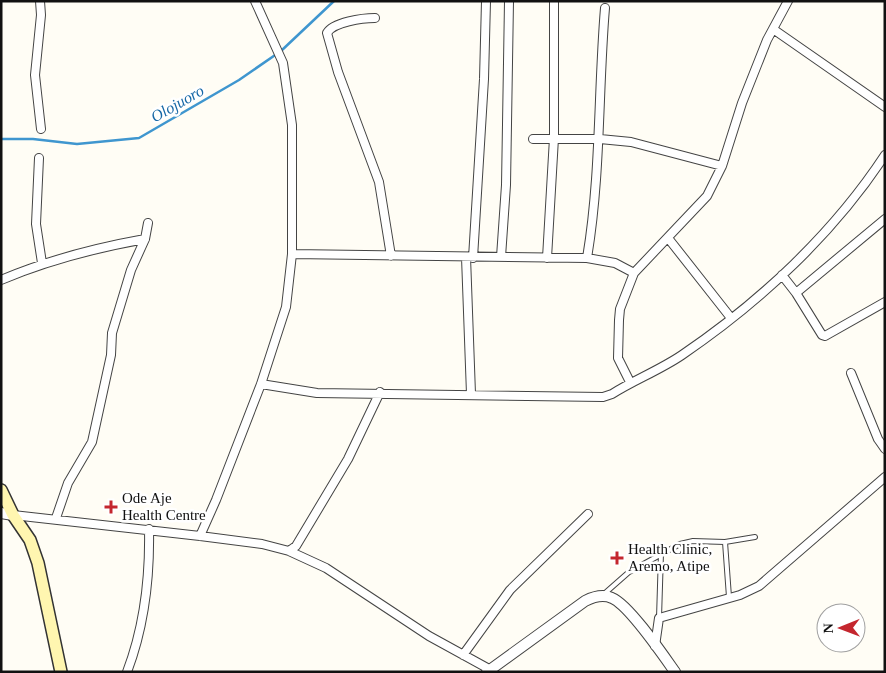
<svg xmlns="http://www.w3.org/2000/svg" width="886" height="673" viewBox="0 0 886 673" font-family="Georgia,serif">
  <rect width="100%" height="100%" fill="#fffdf5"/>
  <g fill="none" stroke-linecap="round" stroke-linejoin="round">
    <path stroke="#3f96cf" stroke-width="2.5" d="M 1,139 L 33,139 L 77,144 L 139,138 L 239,80 L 281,51 L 334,1"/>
    <defs>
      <path id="service" d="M 725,542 L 729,597
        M 604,594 L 629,572 L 680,544 L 693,541 L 725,542 L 755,537
        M 659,618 L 661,553"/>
      <path id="minor" d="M 40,1 L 41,15 L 35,75 L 41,129
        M 375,18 C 363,18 333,22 327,33 L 338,72 L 379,182 L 391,256
        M 773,29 L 885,107
        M 533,139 L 600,139 L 631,142 L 722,166
        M 39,158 L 36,224 L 42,263
        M 668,238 L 731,318
        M 292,254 L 587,258 L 615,263 L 634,273
        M 466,257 L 471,394
        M 501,257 L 506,185 L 509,1
        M 473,258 L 484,79 L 486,1
        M 547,258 L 554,138 L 554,1
        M 587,258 C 601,175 598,91 605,8
        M 782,275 L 796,293 L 885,219
        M 1,280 C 48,260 95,248 145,239
        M 796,293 L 822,335 L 825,336 L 885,302
        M 851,373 L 878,439 L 885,449
        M 630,382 L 618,358 L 619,320 L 620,309 L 634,273 L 707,196 L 722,166 L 742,103 L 767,40 L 788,1
        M 261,384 L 317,393 L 603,397 L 612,394 C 634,380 660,370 682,355 C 760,302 833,234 885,155
        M 13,515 L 200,536 L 262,544 L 289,551 L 326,568 L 429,636 L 489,669
        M 56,518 L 68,483 L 92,442 L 111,355 L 112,333 L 131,270 L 145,239 L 148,223
        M 200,536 L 216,500 L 261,384 L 286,307 L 292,254 L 292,125 L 283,63 L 255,1
        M 289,551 L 296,546 L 348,459 L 380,392
        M 655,646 L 659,618 L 740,595 L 759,586 L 885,477
        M 463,655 L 510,590 L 588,514
        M 127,672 C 145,625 150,578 149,529"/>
      <path id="tertiary" d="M 1,513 L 13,515
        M 487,672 L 585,601 C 593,597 603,594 612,598 C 629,605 663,655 675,672"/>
      <path id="secondary" d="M 1,490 L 13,515 L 30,540 L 38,563 L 61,672"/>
    </defs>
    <use href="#service" stroke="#444" stroke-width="6"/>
    <use href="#minor" stroke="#444" stroke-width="10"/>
    <use href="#tertiary" stroke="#444" stroke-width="12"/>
    <use href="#secondary" stroke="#333" stroke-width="14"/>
    <use href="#service" stroke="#fff" stroke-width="4"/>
    <use href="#minor" stroke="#fff" stroke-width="8"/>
    <use href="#tertiary" stroke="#fff" stroke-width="10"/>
    <use href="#secondary" stroke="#fff6b0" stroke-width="11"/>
  </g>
  <g fill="#c4262e" stroke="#fff" stroke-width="2">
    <path d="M108.5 499.5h5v5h5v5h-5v5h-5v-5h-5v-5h5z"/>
    <path d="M614.5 550.5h5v5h5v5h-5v5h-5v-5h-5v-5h5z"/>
  </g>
  <g text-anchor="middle" stroke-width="5" stroke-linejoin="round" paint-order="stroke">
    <g font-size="15" fill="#111" stroke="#fff" text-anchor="start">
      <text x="122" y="503">Ode Aje<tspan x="122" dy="17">Health Centre</tspan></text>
      <text x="628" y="554">Health Clinic,<tspan x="628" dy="17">Aremo, Atipe</tspan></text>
    </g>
    <g font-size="16" font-style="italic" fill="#1768a6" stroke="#fff">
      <text transform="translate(177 103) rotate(-30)" y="6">Olojuoro</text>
    </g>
  </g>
  <rect width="886" height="673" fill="none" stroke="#111111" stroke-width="5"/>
  <g transform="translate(841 628) rotate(269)"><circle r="24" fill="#ffffff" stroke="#a0a0a0"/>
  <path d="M0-4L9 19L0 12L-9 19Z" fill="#c4262e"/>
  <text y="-8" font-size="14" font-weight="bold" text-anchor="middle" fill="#111111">N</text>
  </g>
</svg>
